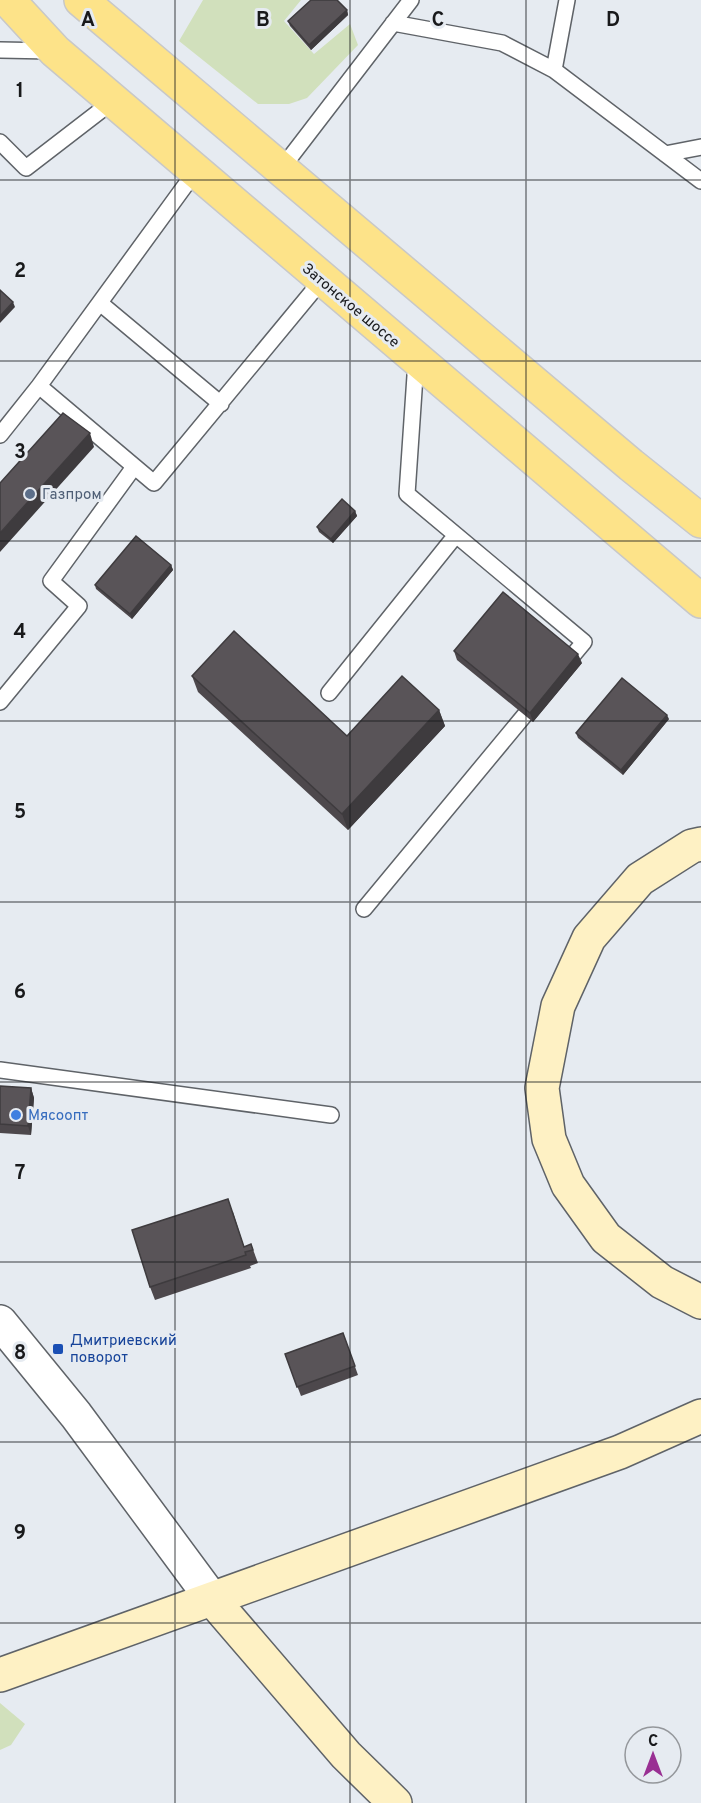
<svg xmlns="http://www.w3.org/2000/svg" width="701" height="1803" viewBox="0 0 701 1803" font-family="Overpass,sans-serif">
  <rect width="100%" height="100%" fill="#e6ebf1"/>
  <path fill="#d1e0bc" d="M 203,0 L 301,0 L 284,21 L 314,54 L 350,24 L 358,45 L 307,98 L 289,104 L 258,104 L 179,41 Z
    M 0,1703 L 25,1724 L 11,1745 L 0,1750 Z"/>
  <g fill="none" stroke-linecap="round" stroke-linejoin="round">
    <defs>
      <path id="service" d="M 393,23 L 502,43 L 554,70 L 701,181
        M 0,50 L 51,51
        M 554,70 L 567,0
        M 0,142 L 26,168 L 113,101
        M 665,154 L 701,147
        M 282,168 L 411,0
        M 100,303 L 221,404
        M 416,361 L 407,494 L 584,642 L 564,666
        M 39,386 L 154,483 L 322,280
        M 0,435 L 39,386 L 195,172
        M 329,693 L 456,535
        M 0,702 L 79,606 L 51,581 L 134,467
        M 364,909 L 538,699
        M 0,1070 L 331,1115"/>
      <path id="tertiary" d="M 0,1322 L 76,1415 L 212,1599"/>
      <path id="secondary" d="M 701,844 L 692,846 L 640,879 L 589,938 L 558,1006 L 542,1088 L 549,1139 L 568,1185 L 606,1238 L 662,1282 L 701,1302
        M 212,1599 L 346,1755 L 395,1803
        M 0,1675 L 620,1452 L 701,1416"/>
      <path id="primary" d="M 8,0 L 55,51 L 701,601
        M 81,0 L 631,465 L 701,521"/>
    </defs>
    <use href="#service" stroke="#5f6368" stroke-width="18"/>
    <use href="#tertiary" stroke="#5f6368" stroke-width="36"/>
    <use href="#secondary" stroke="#5f6368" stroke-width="36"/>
    <use href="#primary" stroke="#c8c8c8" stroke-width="36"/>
    <use href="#service" stroke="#fff" stroke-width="15"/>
    <use href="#tertiary" stroke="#fff" stroke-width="33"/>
    <use href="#secondary" stroke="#fef1c4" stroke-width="33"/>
    <use href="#primary" stroke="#fde389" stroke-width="33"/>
  </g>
  <path fill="#4d484c" d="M 347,10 L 348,15 L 311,50 L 290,26 L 288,21 Z
    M 355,511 L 357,516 L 333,543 L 319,532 L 317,527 Z
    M 171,565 L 173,570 L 132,619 L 96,589 L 95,585 Z
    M 454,651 L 582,663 L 533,722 L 457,660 Z
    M 192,676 L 347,736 L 439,710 L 445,726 L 348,830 L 198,692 Z
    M 669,719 L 623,775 L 578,738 L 576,733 Z
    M 0,1086 L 31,1088 L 34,1098 L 31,1135 L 0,1133 Z
    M 233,1212 L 244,1247 L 251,1244 L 258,1263 L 250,1266 L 251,1268 L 155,1300 L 150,1287 Z
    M 343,1333 L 358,1375 L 301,1396 L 285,1354 Z"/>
  <path fill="#3e3b3e" d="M 347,10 L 348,15 L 311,50 L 309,45 Z
    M 13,302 L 15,307 L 0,323 L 0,316 Z
    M 90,433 L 94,447 L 0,552 L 0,533 Z
    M 355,511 L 357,516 L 333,543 L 331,539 Z
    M 171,565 L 173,570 L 132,619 L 130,614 Z
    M 578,654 L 582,663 L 533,722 L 530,713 Z
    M 439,710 L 445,726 L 348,830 L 342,814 Z
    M 667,715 L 669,719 L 623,775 L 621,770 Z
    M 31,1088 L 34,1098 L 31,1135 L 28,1126 Z"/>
  <path fill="#595458" stroke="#3e3b3e" stroke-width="1.5" d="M 311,0 L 337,0 L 347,10 L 309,45 L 288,21 Z
    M 0,290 L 13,302 L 0,316 Z
    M 63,413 L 90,433 L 0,533 L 0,483 Z
    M 342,499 L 355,511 L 331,539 L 317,527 Z
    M 136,536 L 171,565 L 130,614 L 95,585 Z
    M 503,592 L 578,654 L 530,713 L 454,651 Z
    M 234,631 L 347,736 L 402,676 L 439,710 L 342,814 L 192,676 Z
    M 622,678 L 667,715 L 621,770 L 576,733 Z
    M 0,1086 L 31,1088 L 28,1126 L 0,1124 Z
    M 228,1199 L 244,1247 L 251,1244 L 253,1250 L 245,1252 L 246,1255 L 150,1287 L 132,1230 Z
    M 343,1333 L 355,1366 L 297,1387 L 285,1354 Z"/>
  <path fill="none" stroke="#18191b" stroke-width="1.5" stroke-opacity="0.55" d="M 175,0 L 175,1803M 350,0 L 350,1803M 526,0 L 526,1803M 0,180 L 701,180M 0,361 L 701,361M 0,541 L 701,541M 0,721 L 701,721M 0,902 L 701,902M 0,1082 L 701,1082M 0,1262 L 701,1262M 0,1442 L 701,1442M 0,1623 L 701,1623"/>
  <circle fill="#5c6f8a" stroke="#e6ebf1" stroke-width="2" cx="30" cy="494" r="6"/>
  <circle fill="#3f7fe0" stroke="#e6ebf1" stroke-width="2" cx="16" cy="1115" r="6"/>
  <rect fill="#1a4fb4" stroke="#e6ebf1" stroke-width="2" x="52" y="1343" width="12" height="12" rx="3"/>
  <g text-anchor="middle" stroke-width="6" stroke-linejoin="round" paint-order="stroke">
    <g font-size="15" fill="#18191b" stroke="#e6ebf1">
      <text transform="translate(351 305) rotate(40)" y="5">Затонское шоссе</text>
    </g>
    <g font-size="15" fill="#4e5e75" stroke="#e6ebf1" text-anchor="start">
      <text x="42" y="499">Газпром</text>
    </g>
    <g font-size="15" fill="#366cbe" stroke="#e6ebf1" text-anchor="start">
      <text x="28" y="1120">Мясоопт</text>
    </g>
    <g font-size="15" fill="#164399" stroke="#e6ebf1" text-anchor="start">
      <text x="70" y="1345">Дмитриевский<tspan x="70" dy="17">поворот</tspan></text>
    </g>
  </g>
  <g font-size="20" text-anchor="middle" font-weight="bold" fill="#18191b" stroke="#e6ebf1" stroke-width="6" stroke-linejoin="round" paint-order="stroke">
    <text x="88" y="26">A</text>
    <text x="263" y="26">B</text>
    <text x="438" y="26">C</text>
    <text x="613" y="26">D</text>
    <text x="20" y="97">1</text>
    <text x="20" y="277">2</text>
    <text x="20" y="458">3</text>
    <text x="20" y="638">4</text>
    <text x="20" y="818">5</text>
    <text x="20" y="998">6</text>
    <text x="20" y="1179">7</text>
    <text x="20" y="1359">8</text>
    <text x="20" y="1539">9</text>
  </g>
  <g transform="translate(653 1755)"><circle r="28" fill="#e6ebf1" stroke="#94979b" stroke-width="1.5"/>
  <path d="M0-4.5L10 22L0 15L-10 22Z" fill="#993093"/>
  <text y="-9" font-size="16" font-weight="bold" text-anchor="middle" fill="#18191b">С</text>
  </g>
</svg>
